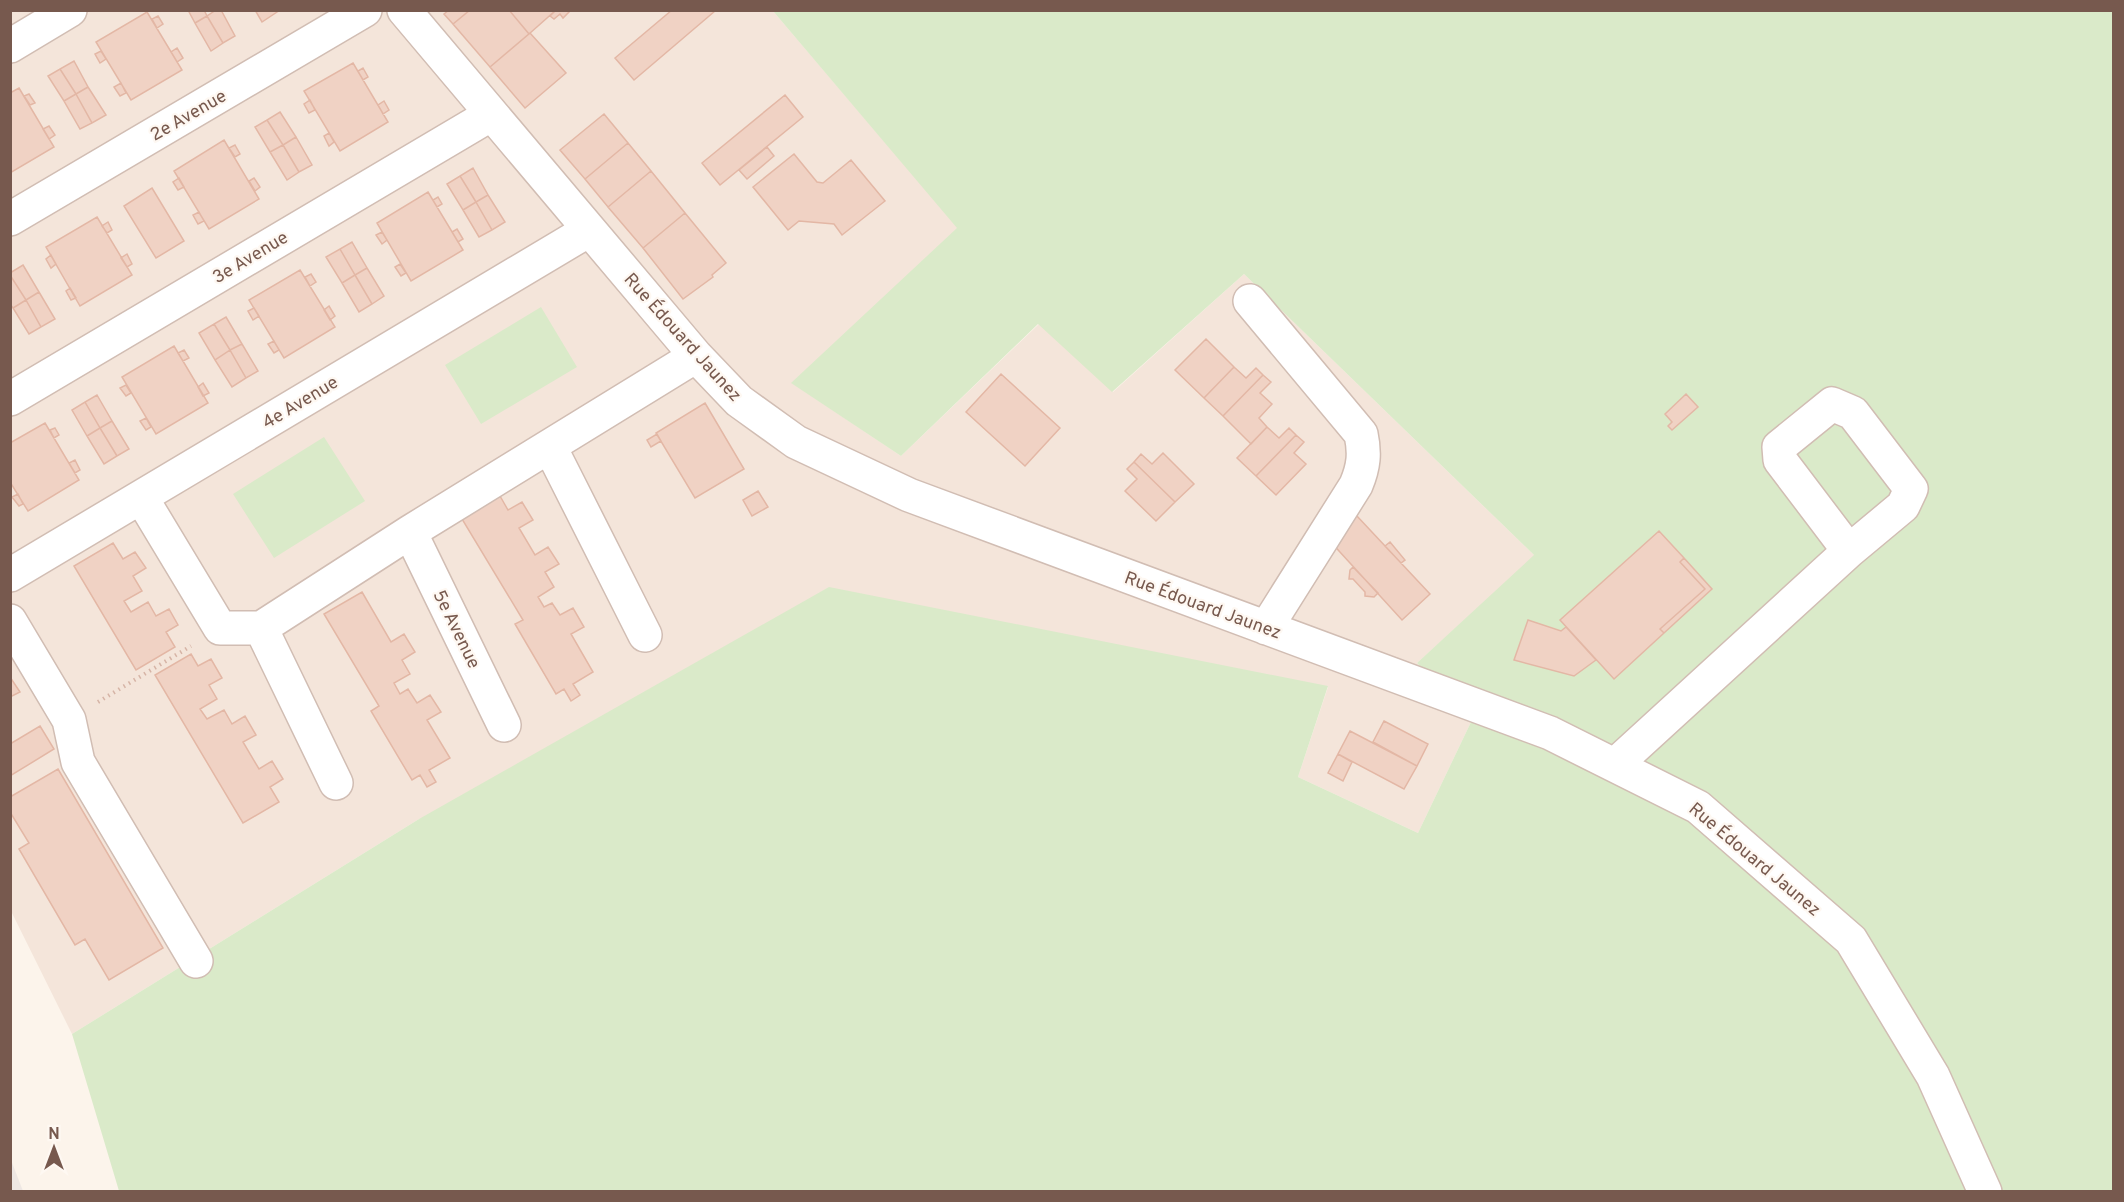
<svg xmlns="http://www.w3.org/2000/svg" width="2124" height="1202" viewBox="0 0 2124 1202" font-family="Overpass,sans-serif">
  <rect width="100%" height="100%" fill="#fcf4eb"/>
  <path fill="#f4e5da" d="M 11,11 L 773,11 L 958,228 L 792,383 L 901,456 L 1039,324 L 1113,392 L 1244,274 L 1535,556 L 1417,663 L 1471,722 L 1418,833 L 1298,777 L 1328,687 L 419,819 L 72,1034 L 11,911 Z"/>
  <path fill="#eee7e3" d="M 10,1160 L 11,1160 L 23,1191 L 11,1191 Z"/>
  <path fill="#daeac9" d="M 773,11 L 2113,11 L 2113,1191 L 119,1191 L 72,1034 L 419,819 L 829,587 L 1328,686 L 1298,777 L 1418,833 L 1471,722 L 1417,663 L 1534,555 L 1244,274 L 1112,392 L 1038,324 L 901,456 L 791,383 L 957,228 Z
    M 541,307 L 577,367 L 481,424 L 445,365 Z
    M 324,437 L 365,501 L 274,558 L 233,494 Z"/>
  <path fill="#f0d2c4" stroke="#e3b7a5" stroke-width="1.5" d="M 188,10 L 204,10 L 207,16 L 195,23 Z
    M 216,10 L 221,10 L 235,36 L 223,43 L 207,16 Z
    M 255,10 L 280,10 L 262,22 Z
    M 449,10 L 470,10 L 453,24 L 444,14 Z
    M 470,10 L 509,10 L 529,34 L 490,67 L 453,24 Z
    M 509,10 L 556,10 L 529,34 Z
    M 556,10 L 571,10 L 563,18 L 560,14 L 554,19 L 550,16 Z
    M 672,10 L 715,11 L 634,80 L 615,58 Z
    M 147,12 L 182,70 L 131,100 L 96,42 Z
    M 158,16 L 163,24 L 157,28 L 152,19 Z
    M 207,16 L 223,43 L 211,51 L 195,23 Z
    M 530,33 L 566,73 L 525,108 L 490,67 Z
    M 177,48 L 183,58 L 177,62 L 171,52 Z
    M 101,51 L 106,59 L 100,63 L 95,54 Z
    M 74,61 L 88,87 L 76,94 L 60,69 Z
    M 353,63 L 388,122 L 340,151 L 304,91 Z
    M 363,68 L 368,77 L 363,80 L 358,71 Z
    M 60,69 L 76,94 L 64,101 L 48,76 Z
    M 121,83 L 126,93 L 120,96 L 114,87 Z
    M 88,87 L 106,115 L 92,123 L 76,94 Z
    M 19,88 L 54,147 L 10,173 L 10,93 Z
    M 29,94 L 35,103 L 30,105 L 24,96 Z
    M 76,94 L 92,123 L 80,129 L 64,101 Z
    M 785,95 L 803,117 L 720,185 L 702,163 Z
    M 310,100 L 315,110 L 309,113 L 304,104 Z
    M 384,101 L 389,110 L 383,114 L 378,105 Z
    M 280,112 L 296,137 L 283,145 L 267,120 Z
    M 604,114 L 628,143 L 585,179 L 560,150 Z
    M 267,120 L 283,145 L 270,152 L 255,127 Z
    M 49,126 L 55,135 L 49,139 L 43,129 Z
    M 329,133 L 334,142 L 329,146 L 324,136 Z
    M 296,137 L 312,165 L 299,172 L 283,145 Z
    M 224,140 L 259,199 L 209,229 L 174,171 Z
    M 628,143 L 651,171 L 608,207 L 585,179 Z
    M 235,145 L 240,154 L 235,157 L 229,148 Z
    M 283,145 L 299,172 L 287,180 L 270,152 Z
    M 767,147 L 774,156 L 747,179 L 739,170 Z
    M 794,154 L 817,182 L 823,183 L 851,160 L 885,201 L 842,235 L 834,224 L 799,221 L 788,230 L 753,187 Z
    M 473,168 L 488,195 L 476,202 L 460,176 Z
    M 651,171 L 685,213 L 643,248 L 608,207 Z
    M 460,176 L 476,202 L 463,210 L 447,184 Z
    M 179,178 L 184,187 L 178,190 L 173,182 Z
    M 254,178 L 260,187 L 255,191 L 249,181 Z
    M 152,188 L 184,241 L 156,258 L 124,206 Z
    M 428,192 L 463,250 L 411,281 L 377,223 Z
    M 488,195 L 505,222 L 492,230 L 476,202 Z
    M 438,197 L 442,204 L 437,207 L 433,200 Z
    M 476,202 L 492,230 L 479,237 L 463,210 Z
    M 199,212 L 204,221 L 198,224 L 193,215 Z
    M 685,213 L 726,263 L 712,275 L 713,277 L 683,299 L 643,248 Z
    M 97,217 L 132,275 L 80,306 L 46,247 Z
    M 108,222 L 112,230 L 107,233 L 102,226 Z
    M 457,229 L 463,239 L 458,242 L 452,232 Z
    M 382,232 L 387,240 L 382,244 L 376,235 Z
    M 352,242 L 367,268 L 355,275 L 340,249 Z
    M 340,249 L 355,275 L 342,283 L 326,257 Z
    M 127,254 L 132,264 L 127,267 L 121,258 Z
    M 51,255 L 56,264 L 51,268 L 46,259 Z
    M 400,264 L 406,273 L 401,276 L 395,267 Z
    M 23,265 L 39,292 L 26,300 L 10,275 L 10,273 Z
    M 367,268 L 384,296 L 372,304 L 355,275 Z
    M 300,270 L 335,327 L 284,358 L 249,300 Z
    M 311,274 L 316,282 L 310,286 L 305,277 Z
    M 10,275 L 26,300 L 13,308 L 10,304 Z
    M 355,275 L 372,304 L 359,312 L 342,283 Z
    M 70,288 L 76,298 L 71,300 L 66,291 Z
    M 39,292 L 55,319 L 41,327 L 26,300 Z
    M 26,300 L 41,327 L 29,334 L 13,308 Z
    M 329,306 L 335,316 L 330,320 L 324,310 Z
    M 254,308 L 259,316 L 253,320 L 248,311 Z
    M 226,317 L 242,344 L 230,350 L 214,324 Z
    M 214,324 L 230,350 L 215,360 L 199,333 Z
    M 1206,339 L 1234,367 L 1204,398 L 1175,370 Z
    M 274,341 L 279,350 L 274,353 L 268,344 Z
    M 242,344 L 258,371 L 246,378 L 230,350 Z
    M 174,346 L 208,403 L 156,434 L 122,377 Z
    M 184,350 L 189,358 L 183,361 L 178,353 Z
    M 230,350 L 246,378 L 232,387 L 215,360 Z
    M 1234,367 L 1246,378 L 1256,368 L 1263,375 L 1223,416 L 1204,398 Z
    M 1001,374 L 1060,428 L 1025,466 L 966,412 Z
    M 1263,375 L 1271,382 L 1260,393 L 1272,404 L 1259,418 L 1267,427 L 1251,444 L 1223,416 Z
    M 203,383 L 209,393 L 203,396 L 198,387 Z
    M 126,385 L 131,393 L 126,396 L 120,388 Z
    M 1686,394 L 1698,407 L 1672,430 L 1668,426 L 1672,422 L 1665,414 Z
    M 97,395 L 112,421 L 100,428 L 85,402 Z
    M 85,402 L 100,428 L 87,436 L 72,410 Z
    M 705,403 L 744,469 L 695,498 L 656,433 Z
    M 146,418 L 151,427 L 146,430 L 140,421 Z
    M 112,421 L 129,449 L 117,456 L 100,428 Z
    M 45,423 L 79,480 L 28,511 L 10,482 L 10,443 Z
    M 1267,427 L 1279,438 L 1289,428 L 1296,435 L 1256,476 L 1237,458 Z
    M 55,428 L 59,435 L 54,438 L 50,430 Z
    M 100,428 L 117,456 L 104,464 L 87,436 Z
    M 657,434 L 661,441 L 651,447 L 647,440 Z
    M 1296,435 L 1304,442 L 1294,453 L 1306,464 L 1276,495 L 1256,476 Z
    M 1163,453 L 1194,484 L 1175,502 L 1134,462 L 1141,454 L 1152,464 Z
    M 75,460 L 80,470 L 75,473 L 69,463 Z
    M 1134,462 L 1175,502 L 1156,521 L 1125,491 L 1137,479 L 1127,469 Z
    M 758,491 L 768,507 L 752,516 L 743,500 Z
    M 18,494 L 23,504 L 19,506 L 12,497 Z
    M 500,496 L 508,510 L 522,502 L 533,520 L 519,528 L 535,555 L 548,547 L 559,564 L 545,572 L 554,587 L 538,597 L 544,607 L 552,603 L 560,615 L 573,608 L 584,627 L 571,634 L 593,672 L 573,684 L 580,695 L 571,701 L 564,689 L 556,694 L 515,624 L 523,620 L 462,519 Z
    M 1356,515 L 1430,594 L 1402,620 L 1329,540 Z
    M 1659,531 L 1684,558 L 1680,562 L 1705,589 L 1660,629 L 1664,633 L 1614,679 L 1560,620 Z
    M 1390,542 L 1405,560 L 1401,563 L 1385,546 Z
    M 113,543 L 123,559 L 135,552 L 146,568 L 133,576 L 142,591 L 124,601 L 131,612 L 148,602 L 156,616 L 169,609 L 178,625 L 166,632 L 175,647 L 136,670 L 74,566 Z
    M 1684,558 L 1712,589 L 1664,633 L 1660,629 L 1705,589 L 1680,562 Z
    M 1353,567 L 1378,593 L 1374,597 L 1365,596 L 1365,592 L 1353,579 L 1349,579 L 1350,570 Z
    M 362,592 L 391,642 L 404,634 L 415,652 L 402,660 L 410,674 L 394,683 L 400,694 L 408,689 L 417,703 L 430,695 L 441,712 L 427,720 L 450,758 L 429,770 L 436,782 L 427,787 L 420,775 L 412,780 L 371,711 L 379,706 L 324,614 Z
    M 1528,620 L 1561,631 L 1566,627 L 1596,660 L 1574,676 L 1514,660 Z
    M 191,654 L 198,666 L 211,659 L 222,678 L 209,685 L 217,699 L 200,709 L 207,719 L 224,710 L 232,724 L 245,716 L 256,735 L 243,742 L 259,769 L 272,761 L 283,779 L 270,787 L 279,802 L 243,823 L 155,675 Z
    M 10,677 L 20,692 L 10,697 Z
    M 1384,721 L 1428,744 L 1417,766 L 1373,742 Z
    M 40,726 L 54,749 L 10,776 L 10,744 Z
    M 1350,731 L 1417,766 L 1404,789 L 1338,754 Z
    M 1338,754 L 1352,762 L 1343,781 L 1328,773 Z
    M 58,769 L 163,948 L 109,980 L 85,939 L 75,945 L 19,849 L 29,843 L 10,812 L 10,797 Z"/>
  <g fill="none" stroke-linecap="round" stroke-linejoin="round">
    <defs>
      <path id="minor" d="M 404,10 L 696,356 L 739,401 L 796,442 L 909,495 L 1550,733 L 1698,807 L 1851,940 L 1933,1076 L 1985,1192
        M 10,46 L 70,10
        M 10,219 L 365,10
        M 1250,301 L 1361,434 C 1365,453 1364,466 1356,485 L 1266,628
        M 10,399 L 490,115
        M 550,447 L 645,635
        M 141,497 L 220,628 L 261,628 L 410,532 L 696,356
        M 410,532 L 504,725
        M 10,575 L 589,230
        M 10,621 L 69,720 L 78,762 L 196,961
        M 261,628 L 336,783
        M 1615,765 L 1849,551 L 1903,506 L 1911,489 L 1853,413 L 1832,404 L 1779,447 L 1780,460 L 1849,551"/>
    </defs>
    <use href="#minor" stroke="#d1bdb3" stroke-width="36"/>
    <path stroke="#d6b4a6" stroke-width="4" stroke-dasharray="1.5 4.5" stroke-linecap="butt" d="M 98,702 L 191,646"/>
    <use href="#minor" stroke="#fff" stroke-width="33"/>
  </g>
  <g text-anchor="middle" stroke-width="4.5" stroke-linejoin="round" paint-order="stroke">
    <g font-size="18" fill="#77594e" stroke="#fef8f2">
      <text transform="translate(188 115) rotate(-30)" y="6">2e Avenue</text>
      <text transform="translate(250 257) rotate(-31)" y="6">3e Avenue</text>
      <text transform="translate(683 337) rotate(48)" y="6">Rue Édouard Jaunez</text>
      <text transform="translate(300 402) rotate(-31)" y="6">4e Avenue</text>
      <text transform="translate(1203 605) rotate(20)" y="6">Rue Édouard Jaunez</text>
      <text transform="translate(457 629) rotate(64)" y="6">5e Avenue</text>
      <text transform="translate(1755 859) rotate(40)" y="6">Rue Édouard Jaunez</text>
    </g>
  </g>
  <rect width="2124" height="1202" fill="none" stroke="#77594e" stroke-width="24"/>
  <g transform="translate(54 1148)" stroke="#fef8f2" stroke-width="4.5" paint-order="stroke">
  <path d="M0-4.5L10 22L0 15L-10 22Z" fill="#77594e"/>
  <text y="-9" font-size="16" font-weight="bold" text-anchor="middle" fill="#77594e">N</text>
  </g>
</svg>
